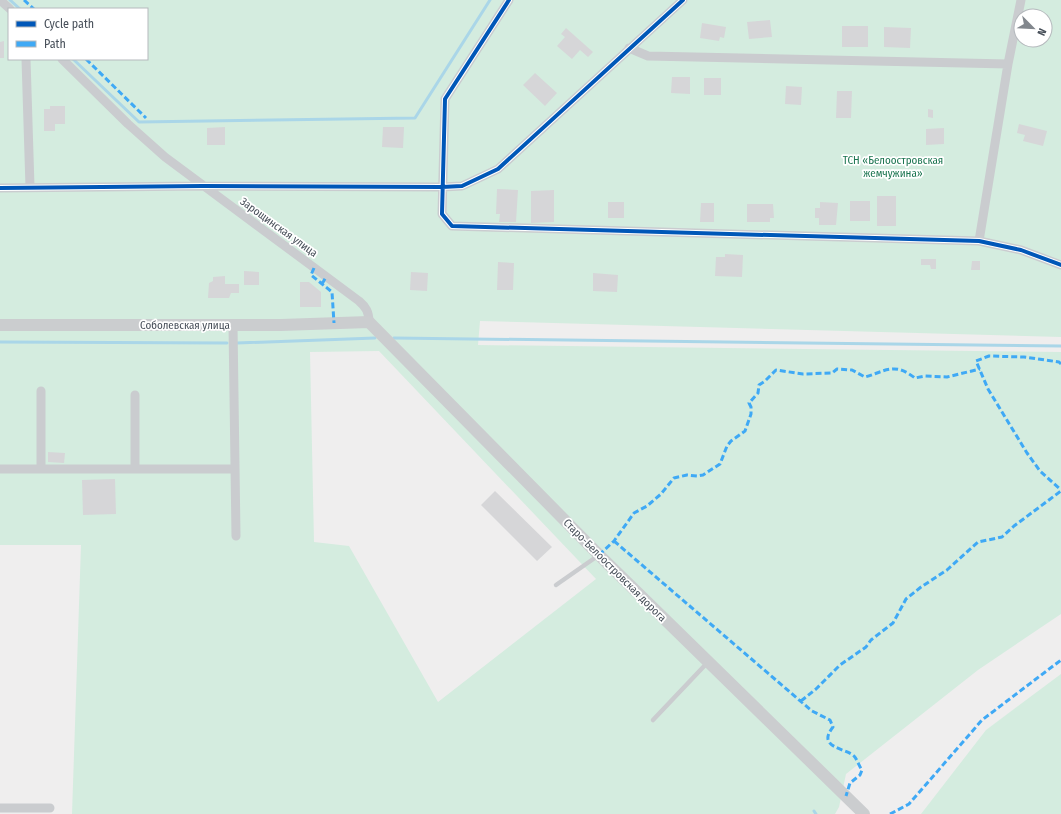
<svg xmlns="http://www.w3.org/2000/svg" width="1061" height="814" viewBox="0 0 1061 814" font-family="'Fira Sans Condensed',sans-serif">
  <rect width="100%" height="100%" fill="#efeeee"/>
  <path fill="#d4ecdf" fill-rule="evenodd" d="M 0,0 L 1061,0 L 1061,337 L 480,321 L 478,345 L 1061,352 L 1061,614 L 978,670 L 846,774 L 839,807 L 835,814 L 72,814 L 81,545 L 0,545 ZM 9,9 L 147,9 L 147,59 L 9,59 ZM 1021,16 L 1045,16 L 1045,40 L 1021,40 ZM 379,351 L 596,579 L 438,702 L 349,546 L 314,542 L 310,352 Z
    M 1061,674 L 1061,814 L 921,814 L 986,730 Z"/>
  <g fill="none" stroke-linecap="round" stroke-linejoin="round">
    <path stroke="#aad6e8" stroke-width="3" d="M 10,0 L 20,9
      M 73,59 L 139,122 L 415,118 L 490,0
      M 394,338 L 1061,346
      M 0,342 L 227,343
      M 237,343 L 375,338
      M 814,811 L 816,814"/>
  </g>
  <path fill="#d6d6d8" d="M 770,20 L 772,37 L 749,39 L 747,22 Z
    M 702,23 L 726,27 L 724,38 L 720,37 L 719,41 L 700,38 Z
    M 842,26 L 868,26 L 868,47 L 842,47 Z
    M 884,27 L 911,28 L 910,48 L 884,47 Z
    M 566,28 L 593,52 L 588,57 L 580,50 L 572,59 L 557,46 L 565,37 L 561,34 Z
    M 4,41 L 4,58 L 0,58 L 0,42 Z
    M 535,73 L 557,93 L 545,106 L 523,85 Z
    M 672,77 L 690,77 L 690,94 L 671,93 Z
    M 704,78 L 721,78 L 721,95 L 704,95 Z
    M 786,86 L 802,87 L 801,105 L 785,104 Z
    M 837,91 L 852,91 L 851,118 L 836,118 Z
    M 50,106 L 65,106 L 65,124 L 55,124 L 55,131 L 44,131 L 44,109 L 50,109 Z
    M 928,109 L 933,110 L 933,118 L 928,117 Z
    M 1019,124 L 1047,131 L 1043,146 L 1023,141 L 1025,135 L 1017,133 Z
    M 225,127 L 225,145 L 207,145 L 207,128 Z
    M 383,127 L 404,127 L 403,148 L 382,147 Z
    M 944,128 L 944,144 L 926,145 L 926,129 Z
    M 497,189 L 518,190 L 516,222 L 499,222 L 500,214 L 496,214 Z
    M 554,190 L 554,222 L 531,223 L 531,191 Z
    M 877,196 L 896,196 L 896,226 L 877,226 Z
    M 850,201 L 870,201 L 870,221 L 850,221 Z
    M 608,202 L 624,202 L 624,218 L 608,218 Z
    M 820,202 L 838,203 L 836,225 L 819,225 L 819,218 L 815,218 L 815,208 L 820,208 Z
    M 701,203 L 714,203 L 714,222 L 700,222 Z
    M 747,204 L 773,204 L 774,218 L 770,218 L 770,222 L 747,222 Z
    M 725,254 L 743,255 L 742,277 L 715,276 L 716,257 L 725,257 Z
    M 921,259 L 936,259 L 936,269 L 931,269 L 930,265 L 921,265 Z
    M 972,261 L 980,261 L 980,270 L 971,270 Z
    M 498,262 L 514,263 L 513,290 L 497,290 Z
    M 244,271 L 259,272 L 259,285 L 244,285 Z
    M 411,272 L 428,273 L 427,291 L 410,290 Z
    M 593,273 L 618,275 L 617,292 L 593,291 Z
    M 225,276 L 225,284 L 239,284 L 239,293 L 231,293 L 229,298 L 208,298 L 209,283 L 213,281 L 213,277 Z
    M 300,282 L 309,282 L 321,292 L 321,307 L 300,307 Z
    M 48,452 L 65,453 L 64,463 L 48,462 Z
    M 115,479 L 116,514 L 83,515 L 82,480 Z
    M 495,491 L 552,547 L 537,561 L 481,505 Z"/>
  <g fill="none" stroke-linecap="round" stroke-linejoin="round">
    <path stroke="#cacccf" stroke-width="4.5" d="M 556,585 L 599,555
      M 653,720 L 708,662"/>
    <path stroke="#cacccf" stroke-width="9" d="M 0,0 L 10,9
      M 509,0 L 445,99 L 442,214 L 452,226 L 979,241 L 1021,250 L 1061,265
      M 629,48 L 648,56 L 1008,64
      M 26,59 L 30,187
      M 62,59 L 128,124 L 165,157 L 359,301 C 366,307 369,312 369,322
      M 0,188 L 203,186 L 442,187 L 462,186 L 498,169 L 683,0
      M 979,241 L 1008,64 L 1021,0
      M 233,325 L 236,536
      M 0,469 L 235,469
      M 41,469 L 41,391
      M 135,469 L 135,395
      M 0,808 L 50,808"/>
    <path stroke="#cbcdcf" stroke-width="12" d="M 0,325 L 281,325 L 369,322 L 599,555 L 864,814"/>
    <path stroke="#3fa9f5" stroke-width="3" stroke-dasharray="6 3" stroke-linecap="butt" d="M 24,0 L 34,9
      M 86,59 L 146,118
      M 314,268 L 311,275 L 332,292 L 334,323
      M 322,284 L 326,277
      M 1061,364 L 1059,362 L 1024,357 L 989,356 L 976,361 L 988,389 L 1027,453 L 1040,471 L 1061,490
      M 614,541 L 812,711 L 830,720 L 833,727 C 816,748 846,748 854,756 C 857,759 859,766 862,770 L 860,775 L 850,783 L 846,796
      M 599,555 L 614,541 L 634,513 L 647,506 L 661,494 L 674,478 L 687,475 L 697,476 L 703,475 L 720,464 L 727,446 L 731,441 L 745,431 L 751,414 L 751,407 L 749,403 L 758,393 L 759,385 L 765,381 L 776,370 L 803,374 L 832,373 L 837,369 L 852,370 L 865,377 C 877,374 889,366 901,370 C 905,371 911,375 915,378 L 925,376 L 947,377 L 980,369
      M 801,701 L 816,689 L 840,665 L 866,647 L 871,640 L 893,623 L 906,599 L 921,587 L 947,570 L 978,542 L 1002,537 L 1014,526 L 1061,491
      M 890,814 L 909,804 L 982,720 L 1061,660"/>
    <defs>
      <path id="cycleway" d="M 509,0 L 445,99 L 442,214 L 452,226 L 979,241 L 1021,250 L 1061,265
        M 0,188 L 203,186 L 442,187 L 462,186 L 498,169 L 683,0"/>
    </defs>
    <use href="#cycleway" stroke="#fff" stroke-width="6"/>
    <use href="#cycleway" stroke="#0057b8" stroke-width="4"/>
  </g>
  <g text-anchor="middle" stroke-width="3.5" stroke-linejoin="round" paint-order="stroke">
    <g font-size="11" fill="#1c7551" stroke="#fff">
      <text x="893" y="164">ТСН «Белоостровская<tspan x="893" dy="13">жемчужина»</tspan></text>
    </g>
    <g font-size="11" fill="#474f59" stroke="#fff">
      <text transform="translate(279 227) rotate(36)" y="4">Зарощинская улица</text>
      <text x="185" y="329">Соболевская улица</text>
      <text transform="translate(615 570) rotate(45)" y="4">Старо-Белоостровская дорога</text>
    </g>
  </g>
  <rect x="8" y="8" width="140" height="52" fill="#ffffff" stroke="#b5b9bd"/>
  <rect x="16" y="21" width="20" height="6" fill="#0057b8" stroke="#b5b9bd"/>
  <text x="44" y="28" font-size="12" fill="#474f59">Cycle path</text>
  <rect x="16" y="41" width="20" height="6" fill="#3fa9f5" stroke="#b5b9bd"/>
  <text x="44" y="48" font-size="12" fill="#474f59">Path</text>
  <g transform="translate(1033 28) rotate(114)"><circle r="19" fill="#ffffff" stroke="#b5b9bd"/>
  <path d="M0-3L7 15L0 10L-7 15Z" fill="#82878d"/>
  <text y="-6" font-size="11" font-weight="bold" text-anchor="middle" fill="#474f59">N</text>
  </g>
</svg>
